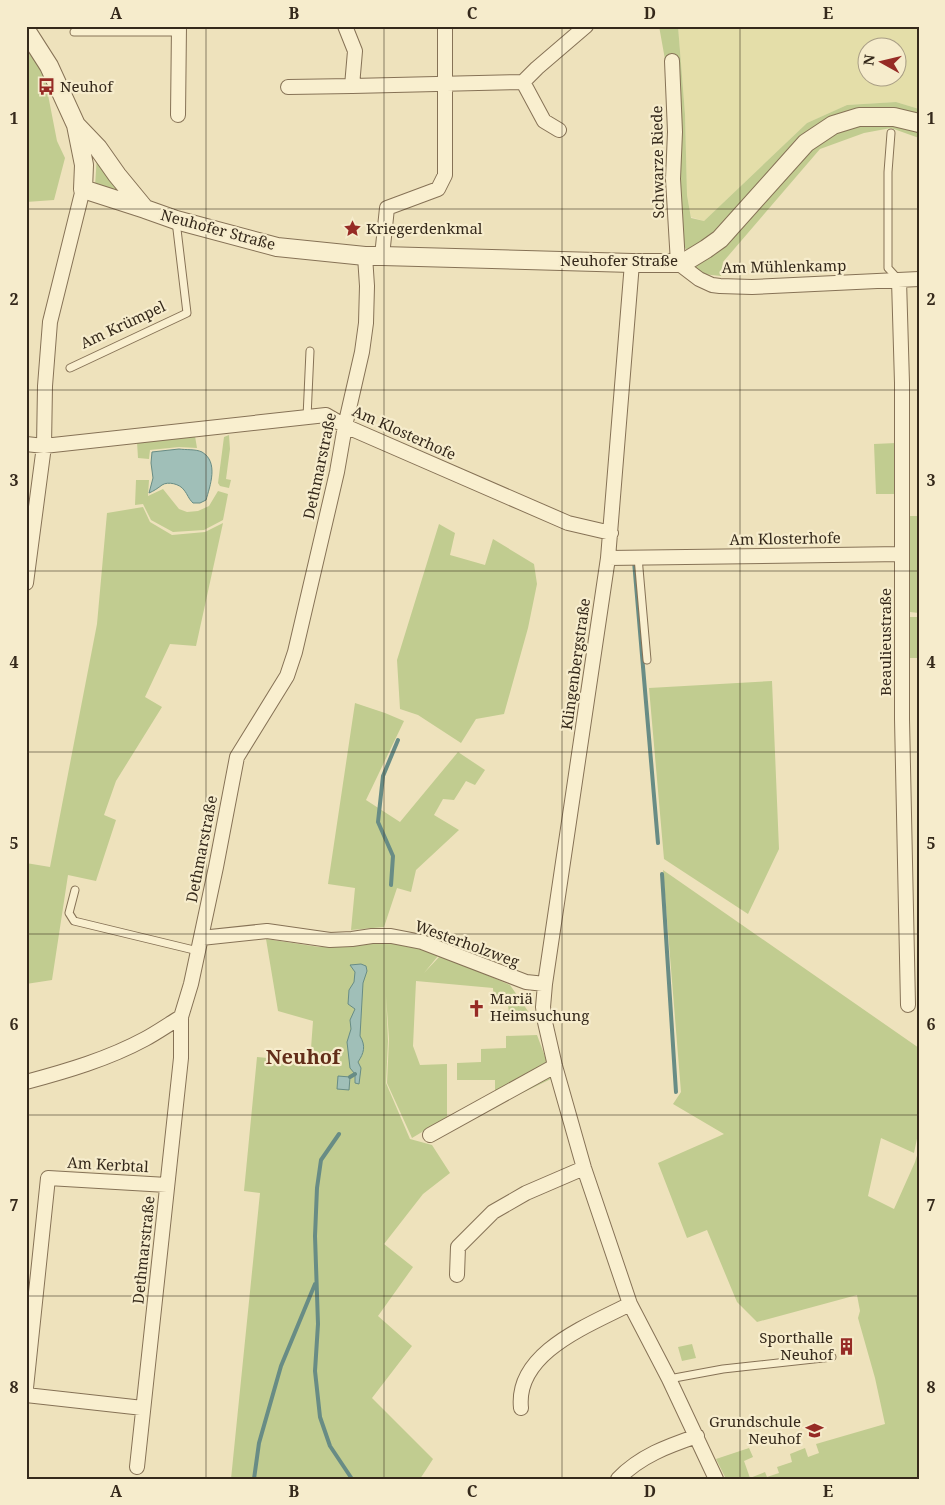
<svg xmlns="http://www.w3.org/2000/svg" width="945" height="1505" viewBox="0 0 945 1505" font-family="'Noto Serif',serif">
  <rect width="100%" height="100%" fill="#eee2bc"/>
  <path fill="#e4dea9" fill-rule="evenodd" d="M 678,26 L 919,26 L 919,109 L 896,102 L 847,105 L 807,123 L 704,221 L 691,217 L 687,195 L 685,114 ZM 868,48 L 898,48 L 898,78 L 868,78 Z"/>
  <path fill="#c1cc90" d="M 659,26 L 678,26 L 685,114 L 687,195 L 691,218 L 704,221 L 807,123 L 847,105 L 896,102 L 919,109 L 919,118 L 837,117 L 715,236 L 689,252 L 685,248 L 682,235 L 666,65 Z
    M 26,36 L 43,69 L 57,141 L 65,158 L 54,200 L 26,202 Z
    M 890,122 L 919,129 L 919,138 L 891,128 L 864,133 L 820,149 L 723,262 L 721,276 L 702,274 L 694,271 L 694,265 L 808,148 L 841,127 Z
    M 97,156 L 125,194 L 95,186 Z
    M 229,435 L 230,449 L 226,479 L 231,480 L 229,488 L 220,486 L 218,483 L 224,437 Z
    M 195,436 L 197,448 L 179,447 L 150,450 L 149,459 L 138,458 L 137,442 Z
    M 896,443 L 897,494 L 876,494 L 874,444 Z
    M 136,480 L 149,480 L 148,496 L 163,489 L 179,509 L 187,512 L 198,511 L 209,506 L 218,491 L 228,494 L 223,520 L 204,530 L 173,532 L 151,520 L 143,504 L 135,505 Z
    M 143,507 L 150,522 L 172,535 L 205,532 L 223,523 L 196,646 L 170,644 L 145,697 L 162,707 L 116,781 L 104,815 L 116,820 L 96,881 L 68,875 L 52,980 L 26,984 L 26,863 L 50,867 L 97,624 L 107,513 Z
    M 909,516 L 919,516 L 919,613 L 910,612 Z
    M 439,524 L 455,533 L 450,555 L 485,565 L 493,539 L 534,564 L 537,584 L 528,628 L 504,714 L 476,719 L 461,743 L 418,715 L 400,709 L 397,660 Z
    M 909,617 L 919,617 L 919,658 L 910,658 Z
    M 772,681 L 779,849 L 748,914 L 664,859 L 649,688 Z
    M 355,703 L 385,713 L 404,721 L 366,800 L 400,822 L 458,752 L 485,770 L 475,785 L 466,781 L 454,800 L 443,799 L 434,815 L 459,830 L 416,870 L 411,892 L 397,888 L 384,927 L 351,930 L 355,888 L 328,884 Z
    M 663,870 L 919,1048 L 919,1129 L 914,1153 L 881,1138 L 868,1196 L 894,1209 L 915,1162 L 919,1149 L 919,1479 L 726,1479 L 716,1459 L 749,1448 L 753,1457 L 744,1461 L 750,1478 L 765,1472 L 767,1477 L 779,1473 L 777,1467 L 792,1462 L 790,1454 L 805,1448 L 808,1457 L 819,1453 L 816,1444 L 885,1424 L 875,1378 L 858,1318 L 860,1311 L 857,1295 L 757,1322 L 737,1302 L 707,1230 L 687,1238 L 658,1163 L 724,1134 L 673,1104 L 681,1092 Z
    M 266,939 L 319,947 L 381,941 L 418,948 L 438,956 L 424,973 L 440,956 L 459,963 L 510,985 L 530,1014 L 509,1014 L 508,1004 L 494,1004 L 493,988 L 416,981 L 413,1046 L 420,1065 L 447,1064 L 447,1117 L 412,1138 L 387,1083 L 389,1039 L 386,996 L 388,1041 L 386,1083 L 410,1139 L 432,1145 L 450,1173 L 423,1194 L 384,1244 L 413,1267 L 378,1316 L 412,1346 L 372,1398 L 433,1459 L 420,1479 L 231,1479 L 260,1193 L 244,1191 L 257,1057 L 310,1062 L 313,1021 L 278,1011 Z
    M 537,1035 L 553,1078 L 495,1106 L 495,1080 L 457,1080 L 457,1063 L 481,1062 L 481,1049 L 506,1048 L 506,1036 Z
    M 692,1344 L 696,1358 L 682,1361 L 678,1347 Z"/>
  <path fill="#a0bfb8" stroke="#688c85" d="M 179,449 C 186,450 196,449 202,452 C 219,462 210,486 206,500 L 200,503 L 193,503 C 188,498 188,495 184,490 C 180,484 168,481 162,485 C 158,488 154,491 149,493 L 153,478 L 151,463 L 152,452 Z
    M 361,964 L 366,966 L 367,971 L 363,983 L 360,1036 C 366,1046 364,1053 358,1062 L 361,1068 L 359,1084 L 355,1083 L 355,1074 L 350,1068 L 347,1042 L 351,1029 L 350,1020 L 355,1009 L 348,1004 L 349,990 L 354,982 L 355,972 L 350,965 Z
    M 338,1076 L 350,1077 L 349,1090 L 337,1089 Z"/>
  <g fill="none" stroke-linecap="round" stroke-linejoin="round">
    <path stroke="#688c85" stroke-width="4" d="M 634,561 L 658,843
      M 662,874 L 676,1092
      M 391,885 L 393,856 L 378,822 L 383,776 L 398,740
      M 350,1077 L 355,1074
      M 339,1134 L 321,1160 L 317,1188 L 315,1236 L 318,1324 L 315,1371 L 320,1417 L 330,1446 L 352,1479
      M 254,1479 L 259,1443 L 281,1366 L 315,1284"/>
    <defs>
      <path id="service" d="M 74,32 L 178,32
        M 891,133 L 888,172 L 888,268 L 898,279
        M 70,368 L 187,313 L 176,221
        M 307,417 L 310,351
        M 638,557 L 647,660
        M 75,890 L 69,913 L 74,921 L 198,951
        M 669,1379 L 723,1369 L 832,1357"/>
      <path id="minor" d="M 345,26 L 355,51 L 352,86 L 523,82 L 537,68 L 586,26
        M 672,61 L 675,132 L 673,179 L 678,263 L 699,279 L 712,285 L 720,286 L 752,287 L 919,279
        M 523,82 L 544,121 L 559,130
        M 288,87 L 352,86
        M 178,115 L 179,26
        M 382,256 L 387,208 L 438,189 L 445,175 L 445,26
        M 632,263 L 608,558 L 545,984 L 543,1007 L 545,1022 L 555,1066 L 584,1168 L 630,1304 L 669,1379 L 716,1479
        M 899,280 L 902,383 L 902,719 L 908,1005
        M 26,444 L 44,446 L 326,415 L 345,426 L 568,523 L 611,533
        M 608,558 L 902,554
        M 26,583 L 44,446 L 45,386 L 50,322 L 83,189
        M 201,938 L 267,931 L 330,940 L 352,939 L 372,936 L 391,936 L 422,942 L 526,982 L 545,984
        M 26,1082 C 67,1071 108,1059 145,1039 C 158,1032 169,1024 181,1017
        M 430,1135 L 555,1066
        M 457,1275 L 458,1247 L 493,1212 L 526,1193 L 584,1168
        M 26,1388 L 48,1178 L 167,1185
        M 26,1395 L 143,1408
        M 521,1408 C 515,1352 590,1325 630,1304
        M 137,1467 L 181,1058 L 181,1017 L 191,984 L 216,867 L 237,757 L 287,676 L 295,652 L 337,472 L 345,426 L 362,352 L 366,323 L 367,286 L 365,256
        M 618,1479 C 640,1456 668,1446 697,1436"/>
      <path id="tertiary" d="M 26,30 L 49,66 L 76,125 L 84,165 L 83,189 L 145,209 L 176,220 L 277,247 L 365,256 L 382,256 L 632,263 L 678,263 L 688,260 L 706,249 L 720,239 L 806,143 L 833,125 L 859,117 L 894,117 L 919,123
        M 76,125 L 98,148 L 117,175 L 145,209"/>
    </defs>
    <use href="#service" stroke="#867256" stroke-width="9"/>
    <use href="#minor" stroke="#867256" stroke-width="16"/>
    <use href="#tertiary" stroke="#867256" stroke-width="20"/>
    <use href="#service" stroke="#f9efcf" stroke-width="7"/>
    <use href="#minor" stroke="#f9efcf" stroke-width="14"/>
    <use href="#tertiary" stroke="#f9efcf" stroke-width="18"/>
  </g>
  <path fill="none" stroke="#35291b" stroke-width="1" stroke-opacity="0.55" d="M 206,26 L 206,1479M 384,26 L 384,1479M 562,26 L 562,1479M 740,26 L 740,1479M 26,209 L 919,209M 26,390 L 919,390M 26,571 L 919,571M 26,752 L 919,752M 26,934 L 919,934M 26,1115 L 919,1115M 26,1296 L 919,1296"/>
  <defs>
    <symbol id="bus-bare" viewBox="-9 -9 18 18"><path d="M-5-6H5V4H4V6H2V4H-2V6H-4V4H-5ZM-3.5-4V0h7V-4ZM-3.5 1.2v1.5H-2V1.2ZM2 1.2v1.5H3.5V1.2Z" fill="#962b25" stroke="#f6eccc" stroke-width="2.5" paint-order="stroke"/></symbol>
    <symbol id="sight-bare" viewBox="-9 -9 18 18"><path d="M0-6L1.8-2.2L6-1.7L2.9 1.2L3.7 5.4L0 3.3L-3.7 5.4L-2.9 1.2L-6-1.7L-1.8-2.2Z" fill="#962b25" stroke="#f6eccc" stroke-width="2.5" paint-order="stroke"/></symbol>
    <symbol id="church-bare" viewBox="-9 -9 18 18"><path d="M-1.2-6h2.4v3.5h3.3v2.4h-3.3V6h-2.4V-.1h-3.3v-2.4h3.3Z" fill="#962b25" stroke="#f6eccc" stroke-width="2.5" paint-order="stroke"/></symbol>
    <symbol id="building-bare" viewBox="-9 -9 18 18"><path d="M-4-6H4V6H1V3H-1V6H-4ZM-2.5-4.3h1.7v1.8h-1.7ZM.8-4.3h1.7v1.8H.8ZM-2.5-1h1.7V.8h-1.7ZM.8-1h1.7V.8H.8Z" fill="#962b25" stroke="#f6eccc" stroke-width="2.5" paint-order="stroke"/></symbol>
    <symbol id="school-bare" viewBox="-9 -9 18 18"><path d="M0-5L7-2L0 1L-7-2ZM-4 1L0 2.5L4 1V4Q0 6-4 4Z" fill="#962b25" stroke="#f6eccc" stroke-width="2.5" paint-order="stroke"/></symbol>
  </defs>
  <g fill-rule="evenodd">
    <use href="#bus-bare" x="34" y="74" width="25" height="25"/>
    <use href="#sight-bare" x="340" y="216" width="25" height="25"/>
    <use href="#church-bare" x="464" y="996" width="25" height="25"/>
    <use href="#building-bare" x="834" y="1334" width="25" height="25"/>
    <use href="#school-bare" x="802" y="1418" width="25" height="25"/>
  </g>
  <g text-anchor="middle" stroke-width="4.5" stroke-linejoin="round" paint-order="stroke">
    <g font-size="15" fill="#35291b" stroke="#f6eccc" text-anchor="start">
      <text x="60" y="92">Neuhof</text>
      <text x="366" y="234">Kriegerdenkmal</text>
      <text x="490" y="1004">Mariä<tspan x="490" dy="17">Heimsuchung</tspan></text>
      <text x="833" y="1343" text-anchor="end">Sporthalle<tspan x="833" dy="17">Neuhof</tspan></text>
      <text x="801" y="1427" text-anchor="end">Grundschule<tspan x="801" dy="17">Neuhof</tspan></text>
    </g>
    <g font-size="15" fill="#35291b" stroke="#f6eccc">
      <text transform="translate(658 162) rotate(-91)" y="5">Schwarze Riede</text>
      <text transform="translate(218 230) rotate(15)" y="5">Neuhofer Straße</text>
      <text x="619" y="266">Neuhofer Straße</text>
      <text transform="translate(784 267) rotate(-1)" y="5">Am Mühlenkamp</text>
      <text transform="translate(123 325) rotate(-25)" y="5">Am Krümpel</text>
      <text transform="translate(404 433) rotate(24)" y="5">Am Klosterhofe</text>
      <text transform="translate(320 466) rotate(-78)" y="5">Dethmarstraße</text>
      <text transform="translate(785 539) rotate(-1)" y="5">Am Klosterhofe</text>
      <text transform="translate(886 642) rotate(-90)" y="5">Beaulieustraße</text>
      <text transform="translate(576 664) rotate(-82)" y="5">Klingenbergstraße</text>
      <text transform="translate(202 849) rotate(-79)" y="5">Dethmarstraße</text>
      <text transform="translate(467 944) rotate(20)" y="5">Westerholzweg</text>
      <text transform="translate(108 1165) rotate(3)" y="5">Am Kerbtal</text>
      <text transform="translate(144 1250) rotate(-84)" y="5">Dethmarstraße</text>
    </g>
    <g font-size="20" font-weight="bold" fill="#622d19" stroke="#f6eccc">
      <text x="303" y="1064">Neuhof</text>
    </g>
  </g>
  <rect width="945" height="1505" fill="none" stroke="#f6eccc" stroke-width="55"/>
  <g transform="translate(882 62) rotate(278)"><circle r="24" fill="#f6eccc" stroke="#a99e85"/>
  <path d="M0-4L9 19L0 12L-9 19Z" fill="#962b25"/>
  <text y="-8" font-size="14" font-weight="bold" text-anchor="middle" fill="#35291b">N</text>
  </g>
  <rect x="28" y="28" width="890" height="1450" fill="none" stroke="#35291b" stroke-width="2"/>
  <g font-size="16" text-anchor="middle" font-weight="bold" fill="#35291b">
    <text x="116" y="19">A</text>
    <text x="294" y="19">B</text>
    <text x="472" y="19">C</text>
    <text x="650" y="19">D</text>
    <text x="828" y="19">E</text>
    <text x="14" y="124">1</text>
    <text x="931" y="124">1</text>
    <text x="14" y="305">2</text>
    <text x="931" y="305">2</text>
    <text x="14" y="486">3</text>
    <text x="931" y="486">3</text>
    <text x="14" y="668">4</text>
    <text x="931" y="668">4</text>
    <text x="14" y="849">5</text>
    <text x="931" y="849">5</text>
    <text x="14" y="1030">6</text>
    <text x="931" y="1030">6</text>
    <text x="14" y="1211">7</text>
    <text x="931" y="1211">7</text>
    <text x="14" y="1393">8</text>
    <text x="931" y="1393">8</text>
    <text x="116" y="1497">A</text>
    <text x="294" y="1497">B</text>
    <text x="472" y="1497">C</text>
    <text x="650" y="1497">D</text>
    <text x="828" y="1497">E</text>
  </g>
</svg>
